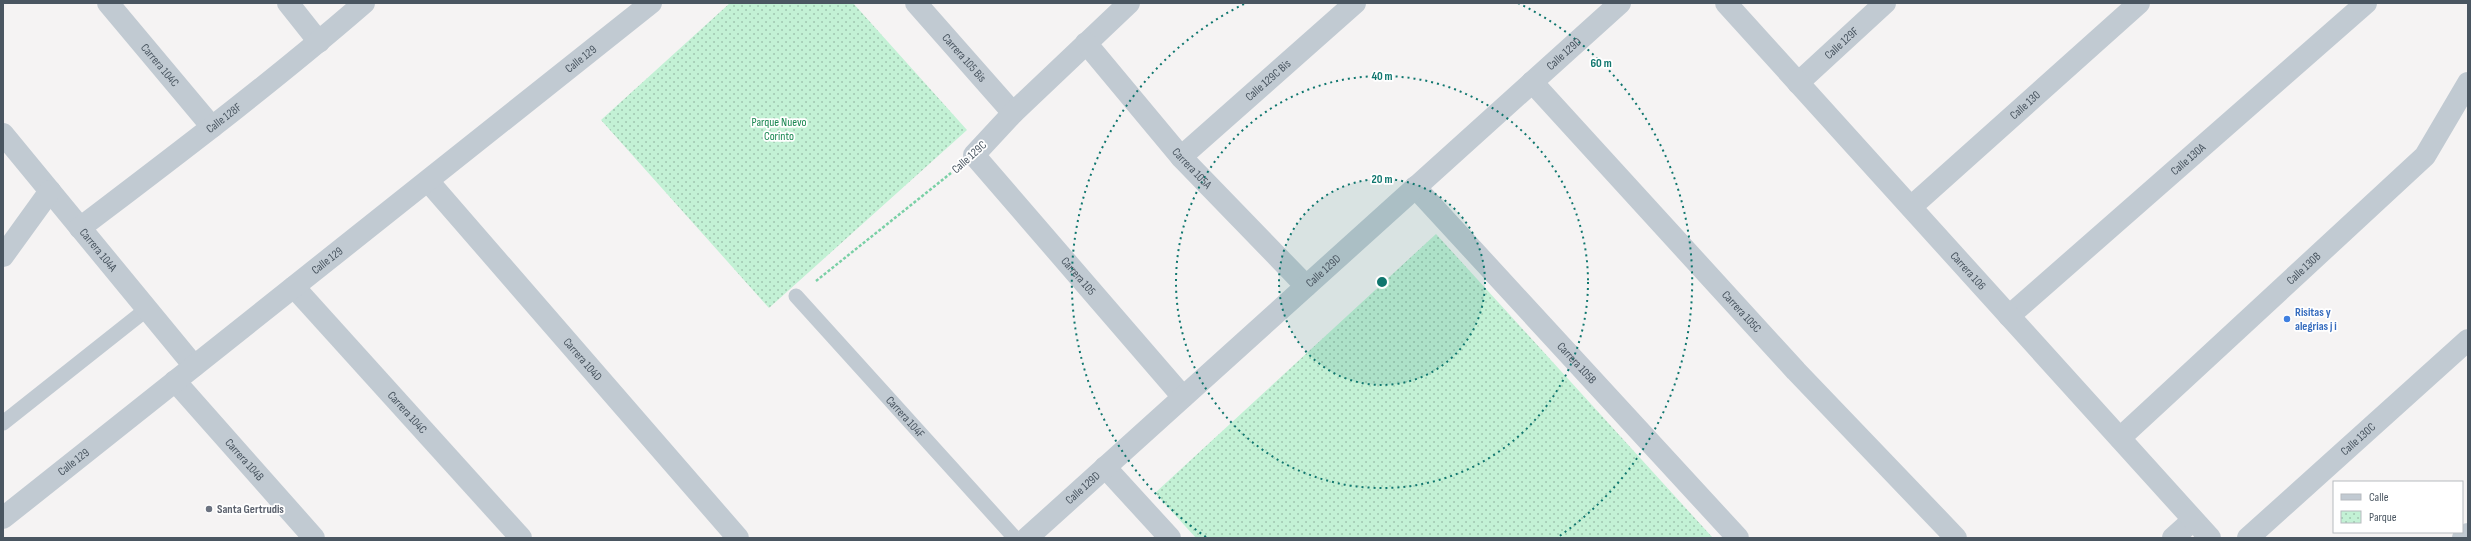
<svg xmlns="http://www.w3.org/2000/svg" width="2471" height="541" viewBox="0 0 2471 541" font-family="'Sofia Sans Condensed',sans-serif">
  <defs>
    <pattern id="park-dots" width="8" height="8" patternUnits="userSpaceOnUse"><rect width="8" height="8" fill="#c3f1d5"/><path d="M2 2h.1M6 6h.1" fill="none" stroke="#a0c6b0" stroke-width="1.8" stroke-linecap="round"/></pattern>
  </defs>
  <rect width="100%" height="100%" fill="#f5f3f3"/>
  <path fill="url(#park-dots)" d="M 730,3 L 853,3 L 967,130 L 769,308 L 601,120 Z
    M 1436,234 L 1713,538 L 1196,538 L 1155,493 Z"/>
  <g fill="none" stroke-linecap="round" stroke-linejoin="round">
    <path stroke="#7ad0a6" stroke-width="2.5" stroke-dasharray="3 2" stroke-linecap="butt" d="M 816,281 L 951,173"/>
    <g stroke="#c1cad2" stroke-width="15">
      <path id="s1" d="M 796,296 L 1015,538"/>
      <path d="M 3,423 L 147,309"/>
    </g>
    <g stroke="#c1cad2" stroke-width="22">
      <path id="s2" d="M 108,3 L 212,127"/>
      <path d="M 288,3 L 319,42"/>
      <path id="s3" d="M 916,3 L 1013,113"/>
      <path id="s4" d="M 1129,3 L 1013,113 L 974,155 L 1183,397"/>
      <path id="s5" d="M 1086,43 L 1181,157 L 1306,286"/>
      <path id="s6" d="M 1532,82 L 1796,371 L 1956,538"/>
      <path id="s7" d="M 1798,83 L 1885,3"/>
      <path id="s8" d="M 3,134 L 194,366"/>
      <path id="s9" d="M 1181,157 L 1355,3"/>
      <path id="s10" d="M 428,181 L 738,538"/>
      <path id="s11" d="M 1415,187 L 1738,538"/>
      <path id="s12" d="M 1911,207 L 2139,3"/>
      <path id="s13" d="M 80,228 C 176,155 273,82 364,3"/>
      <path d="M 3,256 L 50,191"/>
      <path id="s14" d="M 294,287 L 521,538"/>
      <path id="s15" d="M 2009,316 L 2366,3"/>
      <path id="s16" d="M 175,381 L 314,538"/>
      <path id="s17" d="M 2120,438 L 2425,156 L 2468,83"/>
      <path d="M 1105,467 L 1170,538"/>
      <path id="s18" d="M 1027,538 L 1620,3"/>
      <path d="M 2173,538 L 2193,520"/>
      <path id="s19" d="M 2248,538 L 2468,340"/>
      <path d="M 2463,538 L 2468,534"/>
    </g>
    <g stroke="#c1cad2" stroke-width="22">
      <path id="s20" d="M 1726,3 L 2210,538"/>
      <path id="s21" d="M 3,518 L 651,3"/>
    </g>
  </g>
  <circle cx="1382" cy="282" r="103" fill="#0f766e" fill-opacity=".12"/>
  <g fill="none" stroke="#0f766e" stroke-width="2" stroke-dasharray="2 4">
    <circle cx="1382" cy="282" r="103"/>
    <circle cx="1382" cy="282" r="206"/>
    <path d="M1206 537A310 310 0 0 1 1246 3M1518 3A310 310 0 0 1 1558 537"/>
  </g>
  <circle fill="#3f7fe0" stroke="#fff" stroke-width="1.5" cx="2287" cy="319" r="4"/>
  <circle fill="#6b7280" stroke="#fff" stroke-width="1.5" cx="209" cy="509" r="4"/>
  <g text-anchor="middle" stroke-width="3.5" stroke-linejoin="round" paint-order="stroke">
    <g font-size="12" fill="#4a5661" stroke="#fff">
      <text dy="4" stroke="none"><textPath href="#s7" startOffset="59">Calle 129F</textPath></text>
      <text dy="4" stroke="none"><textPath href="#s18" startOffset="723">Calle 129D</textPath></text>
      <text dy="4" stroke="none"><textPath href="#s3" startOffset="73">Carrera 105 Bis</textPath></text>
      <text dy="4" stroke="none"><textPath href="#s21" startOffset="738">Calle 129</textPath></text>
      <text dy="4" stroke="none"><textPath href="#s2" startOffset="81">Carrera 104C</textPath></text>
      <text dy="4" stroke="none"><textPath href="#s9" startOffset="116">Calle 129C Bis</textPath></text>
      <text dy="4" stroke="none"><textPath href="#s12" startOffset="153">Calle 130</textPath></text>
      <text dy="4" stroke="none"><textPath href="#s13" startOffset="181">Calle 128F</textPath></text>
      <text transform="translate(969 157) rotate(-42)" y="4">Calle 129C</text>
      <text dy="4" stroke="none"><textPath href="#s15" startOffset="238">Calle 130A</textPath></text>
      <text dy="4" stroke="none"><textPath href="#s5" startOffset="164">Carrera 105A</textPath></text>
      <text dy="4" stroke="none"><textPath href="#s8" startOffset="150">Carrera 104A</textPath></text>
      <text dy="4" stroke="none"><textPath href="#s21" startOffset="414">Calle 129</textPath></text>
      <text dy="4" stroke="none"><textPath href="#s17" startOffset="250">Calle 130B</textPath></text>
      <text dy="4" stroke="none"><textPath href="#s18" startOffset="399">Calle 129D</textPath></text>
      <text dy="4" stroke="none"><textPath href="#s20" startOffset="361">Carrera 106</textPath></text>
      <text dy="4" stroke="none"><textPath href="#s4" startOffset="377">Carrera 105</textPath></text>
      <text dy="4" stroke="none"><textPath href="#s6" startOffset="311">Carrera 105C</textPath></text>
      <text dy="4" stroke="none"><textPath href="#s10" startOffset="236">Carrera 104D</textPath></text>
      <text dy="4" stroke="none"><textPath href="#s11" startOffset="239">Carrera 105B</textPath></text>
      <text dy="4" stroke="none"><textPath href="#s14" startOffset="169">Carrera 104C</textPath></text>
      <text dy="4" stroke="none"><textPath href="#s1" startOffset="163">Carrera 104F</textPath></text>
      <text dy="4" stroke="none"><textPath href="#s19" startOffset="148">Calle 130C</textPath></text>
      <text dy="4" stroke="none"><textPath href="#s16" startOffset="105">Carrera 104B</textPath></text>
      <text dy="4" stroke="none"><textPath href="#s21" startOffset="90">Calle 129</textPath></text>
      <text dy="4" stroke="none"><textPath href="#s18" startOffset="75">Calle 129D</textPath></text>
    </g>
    <g font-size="12" fill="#17864f" stroke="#fff">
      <text x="779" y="126">Parque Nuevo<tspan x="779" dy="14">Corinto</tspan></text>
    </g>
    <g font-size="12" font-weight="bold" fill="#366cbe" stroke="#fff" text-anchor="start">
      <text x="2295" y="316">Risitas y<tspan x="2295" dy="14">alegrias j i</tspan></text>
    </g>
    <g font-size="12" font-weight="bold" fill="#5b616d" stroke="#fff" text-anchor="start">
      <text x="217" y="513">Santa Gertrudis</text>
    </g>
  </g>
  <circle cx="1382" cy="282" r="6" fill="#0f766e" stroke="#fff" stroke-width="2"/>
  <g font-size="12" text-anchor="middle" font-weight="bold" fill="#0f766e" stroke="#fff" stroke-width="3.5" stroke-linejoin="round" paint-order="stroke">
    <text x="1601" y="67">60 m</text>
    <text x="1382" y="80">40 m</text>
    <text x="1382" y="183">20 m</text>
  </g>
  <rect width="2471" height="541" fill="none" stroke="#4a5661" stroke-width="8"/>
  <rect x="2333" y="481" width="130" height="52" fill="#ffffff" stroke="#b7bbc0"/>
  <rect x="2341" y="494" width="20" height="6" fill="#c1cad2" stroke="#b7bbc0"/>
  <text x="2369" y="501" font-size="12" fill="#4a5661">Calle</text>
  <rect x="2341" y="511" width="20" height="12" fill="url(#park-dots)" stroke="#b7bbc0"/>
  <text x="2369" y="521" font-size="12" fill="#4a5661">Parque</text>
</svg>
